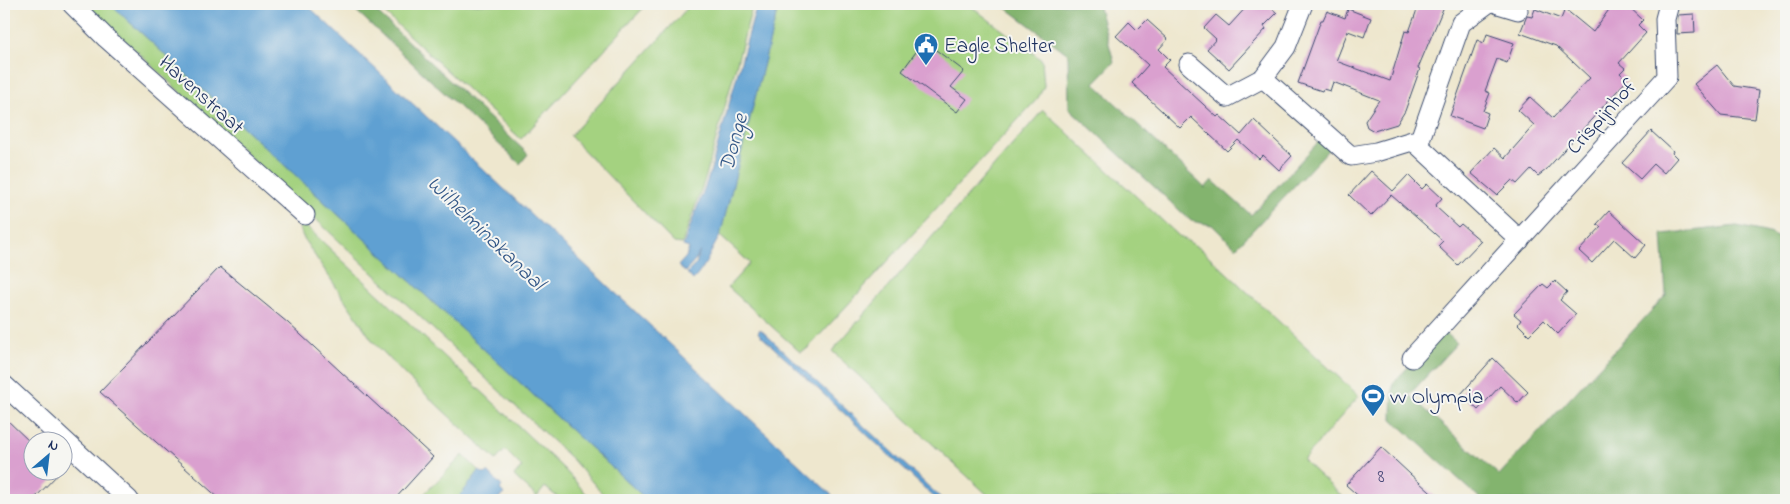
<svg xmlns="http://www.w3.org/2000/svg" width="1790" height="504" viewBox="0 0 1790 504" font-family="'Indie Flower',sans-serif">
  <rect width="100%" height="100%" fill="#f6f6f2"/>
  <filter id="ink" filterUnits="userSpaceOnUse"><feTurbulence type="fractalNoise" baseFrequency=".02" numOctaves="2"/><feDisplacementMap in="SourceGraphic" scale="10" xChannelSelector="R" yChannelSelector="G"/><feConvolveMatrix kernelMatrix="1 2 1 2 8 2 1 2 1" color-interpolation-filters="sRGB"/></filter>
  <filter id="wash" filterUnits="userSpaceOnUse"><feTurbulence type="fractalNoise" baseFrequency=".0096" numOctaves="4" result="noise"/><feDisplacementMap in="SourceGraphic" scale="20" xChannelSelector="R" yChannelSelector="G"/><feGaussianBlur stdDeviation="1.12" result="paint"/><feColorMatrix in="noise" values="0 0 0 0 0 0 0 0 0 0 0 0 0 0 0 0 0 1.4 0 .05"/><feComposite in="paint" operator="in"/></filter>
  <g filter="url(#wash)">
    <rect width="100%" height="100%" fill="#eee7ce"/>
    <path fill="#a4d280" stroke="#60806f" d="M 86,4 L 110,4 L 647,500 L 608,500 L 573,460 Z
      M 375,4 L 647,4 L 521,139 Z
      M 691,4 L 753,4 L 706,176 L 682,244 L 674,243 L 570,136 Z
      M 779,4 L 968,4 L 1042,60 L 1044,86 L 1038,98 L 807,349 L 800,352 L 728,287 L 750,263 L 720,236 Z
      M 1043,110 L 1179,236 L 1201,249 L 1359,396 L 1303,460 L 1346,500 L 993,500 L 832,351 Z
      M 302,225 L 308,228 L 564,469 L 592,500 L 561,500 L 545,487 L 537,497 L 514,476 L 522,467 L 505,450 L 496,460 L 405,375 L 372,340 L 305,241 L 299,228 Z
      M 463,455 L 479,471 L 457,500 L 418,500 Z"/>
    <path fill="#83b46e" stroke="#4f7266" d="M 349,4 L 368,4 L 528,154 L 520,164 Z
      M 1001,4 L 1098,4 L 1114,62 L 1094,83 L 1205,188 L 1212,180 L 1251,215 L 1321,139 L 1330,148 L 1236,248 L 1212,225 L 1191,221 L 1069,108 L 1068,54 Z
      M 1737,226 L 1769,233 L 1786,242 L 1786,500 L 1482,500 L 1392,419 L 1393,383 L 1440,334 L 1447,334 L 1457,343 L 1409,395 L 1499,475 L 1666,295 L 1662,234 Z"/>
    <path fill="#5fa0d2" stroke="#3d6898" d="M 110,4 L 306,4 L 837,500 L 647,500 Z
      M 757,4 L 779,4 L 720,236 C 709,253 707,266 693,280 L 687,273 L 696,264 L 700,251 L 695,261 L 685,272 L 678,266 L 686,257 L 689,248 L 683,246 L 710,173 Z
      M 760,329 L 943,500 L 937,500 L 758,333 Z
      M 479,471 L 485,474 L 488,472 L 502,486 L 500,489 L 504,494 L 496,500 L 457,500 Z"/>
    <g id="blocks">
      <path fill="#daa0cf" d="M 1249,4 L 1267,4 L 1277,13 L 1264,26 L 1266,29 L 1229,69 L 1207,49 L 1216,39 L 1204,28 L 1216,15 L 1229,26 Z
        M 1419,4 L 1445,4 L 1418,68 L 1420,69 L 1405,111 L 1397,124 L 1374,131 L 1367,127 L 1365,121 L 1379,100 L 1333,82 L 1330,91 L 1323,89 L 1322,91 L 1298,83 L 1321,20 L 1323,20 L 1327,11 L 1345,18 L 1348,9 L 1371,18 L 1364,37 L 1348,31 L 1336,61 L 1390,81 L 1405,31 L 1409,32 Z
        M 1613,4 L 1626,4 L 1643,20 L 1638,25 L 1646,33 L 1619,63 L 1625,68 L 1620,73 L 1627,80 L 1546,170 L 1538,176 L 1531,169 L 1517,184 L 1512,180 L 1497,195 L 1471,173 L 1494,148 L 1505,158 L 1534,125 L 1518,110 L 1530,97 L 1553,118 L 1590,78 L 1556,46 L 1520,33 L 1526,18 L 1527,16 L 1532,17 L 1535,9 L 1561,19 L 1565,9 L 1593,32 Z
        M 1694,14 L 1695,33 L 1677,34 L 1678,15 Z
        M 1147,20 L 1168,39 L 1159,49 L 1170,60 L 1163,67 L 1217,117 L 1219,115 L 1241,135 L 1254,120 L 1292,156 L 1279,170 L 1263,155 L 1259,159 L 1238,140 L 1227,151 L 1191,117 L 1180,128 L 1132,83 L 1148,65 L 1116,36 L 1129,22 L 1137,30 Z
        M 1487,34 L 1514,43 L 1507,63 L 1497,59 L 1485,91 L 1490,93 L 1483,111 L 1488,113 L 1483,128 L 1450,116 L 1477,40 L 1484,43 Z
        M 924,41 L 964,71 L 951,87 L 967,99 L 957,112 L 902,71 Z
        M 1717,65 L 1734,86 L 1759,90 L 1755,119 L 1721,115 L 1694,84 Z
        M 1651,131 L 1673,151 L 1672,153 L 1677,158 L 1664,173 L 1654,164 L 1640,179 L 1622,163 Z
        M 1371,171 L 1393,191 L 1408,175 L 1422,189 L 1427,184 L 1442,198 L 1435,206 L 1458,227 L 1461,224 L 1481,241 L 1458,265 L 1438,246 L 1443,241 L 1391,195 L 1371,216 L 1349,195 Z
        M 1609,211 L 1646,245 L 1635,258 L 1614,239 L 1592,263 L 1579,251 L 1601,227 L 1597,224 Z
        M 220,267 L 288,323 L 433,457 L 394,500 L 221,500 L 100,392 Z
        M 1555,281 L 1567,292 L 1560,300 L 1576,314 L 1558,334 L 1544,320 L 1529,335 L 1518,324 L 1521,320 L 1514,314 L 1543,284 L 1548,288 Z
        M 1493,358 L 1528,392 L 1518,403 L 1500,386 L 1478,410 L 1461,394 Z
        M 4,417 L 32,444 L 32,472 L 60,472 L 33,500 L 4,500 Z
        M 1381,447 L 1410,474 L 1439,500 L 1363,500 L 1346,485 Z"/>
    </g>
  </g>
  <g filter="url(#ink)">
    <use href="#blocks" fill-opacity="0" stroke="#3b4b6f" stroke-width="1"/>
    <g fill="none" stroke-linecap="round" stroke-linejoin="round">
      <defs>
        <path id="minor" d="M 72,4 L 106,38 L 305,215
          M 1303,4 L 1286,47 L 1263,78 L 1351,156 L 1376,152 L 1412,141 L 1418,145
          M 1487,4 L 1461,23 L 1418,145 L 1520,240
          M 1498,4 L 1518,10
          M 1189,64 L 1227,97 L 1263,78
          M 1412,358 L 1667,77 L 1665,19 L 1669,4
          M 4,385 L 129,500"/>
      </defs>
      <use href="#minor" stroke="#3b4b6f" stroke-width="21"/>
      <use href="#minor" stroke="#fff" stroke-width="19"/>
    </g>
  </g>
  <defs>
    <symbol id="civic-pin" viewBox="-11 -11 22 30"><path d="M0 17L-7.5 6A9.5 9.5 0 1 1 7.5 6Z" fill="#1f6fb2" stroke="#f6f6f2"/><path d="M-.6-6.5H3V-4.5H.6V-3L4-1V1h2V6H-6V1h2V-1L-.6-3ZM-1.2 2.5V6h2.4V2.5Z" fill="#fff"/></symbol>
    <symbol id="stadium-pin" viewBox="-11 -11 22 30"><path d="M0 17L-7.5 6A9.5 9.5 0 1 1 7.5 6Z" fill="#1f6fb2" stroke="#f6f6f2"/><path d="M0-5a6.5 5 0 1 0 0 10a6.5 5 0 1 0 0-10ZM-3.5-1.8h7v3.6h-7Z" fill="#fff"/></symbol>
  </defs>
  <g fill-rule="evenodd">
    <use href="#civic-pin" x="912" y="31" width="28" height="38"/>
    <use href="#stadium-pin" x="1359" y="382" width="28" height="38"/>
  </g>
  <g text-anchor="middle" stroke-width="4" stroke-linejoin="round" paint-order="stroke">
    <g font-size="19" fill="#4b4b7a">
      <text x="1381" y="482">8</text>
    </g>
    <g font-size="21" fill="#1b2f5e" stroke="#f6f6f2" text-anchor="start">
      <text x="944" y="52">Eagle Shelter</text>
      <text x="1390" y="403">vv Olympia</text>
    </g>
    <g font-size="21" fill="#1b2f5e" stroke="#f6f6f2">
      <text transform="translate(202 94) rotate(42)" y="7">Havenstraat</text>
      <text transform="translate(1601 116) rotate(-48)" y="7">Crispijnhof</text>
    </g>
    <g font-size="22" font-style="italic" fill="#335787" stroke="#f6f6f2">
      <text transform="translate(732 142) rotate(-75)" y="8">Donge</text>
      <text transform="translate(487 232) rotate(44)" y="8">Wilhelminakanaal</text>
    </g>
  </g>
  <rect width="1790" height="504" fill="none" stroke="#f6f6f2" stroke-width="20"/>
  <g transform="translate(48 456) rotate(28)"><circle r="24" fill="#f6f6f2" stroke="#9ea6b7"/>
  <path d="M0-4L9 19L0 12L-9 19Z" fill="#1f6fb2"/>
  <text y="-8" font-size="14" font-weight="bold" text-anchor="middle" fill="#1b2f5e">N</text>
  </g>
</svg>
